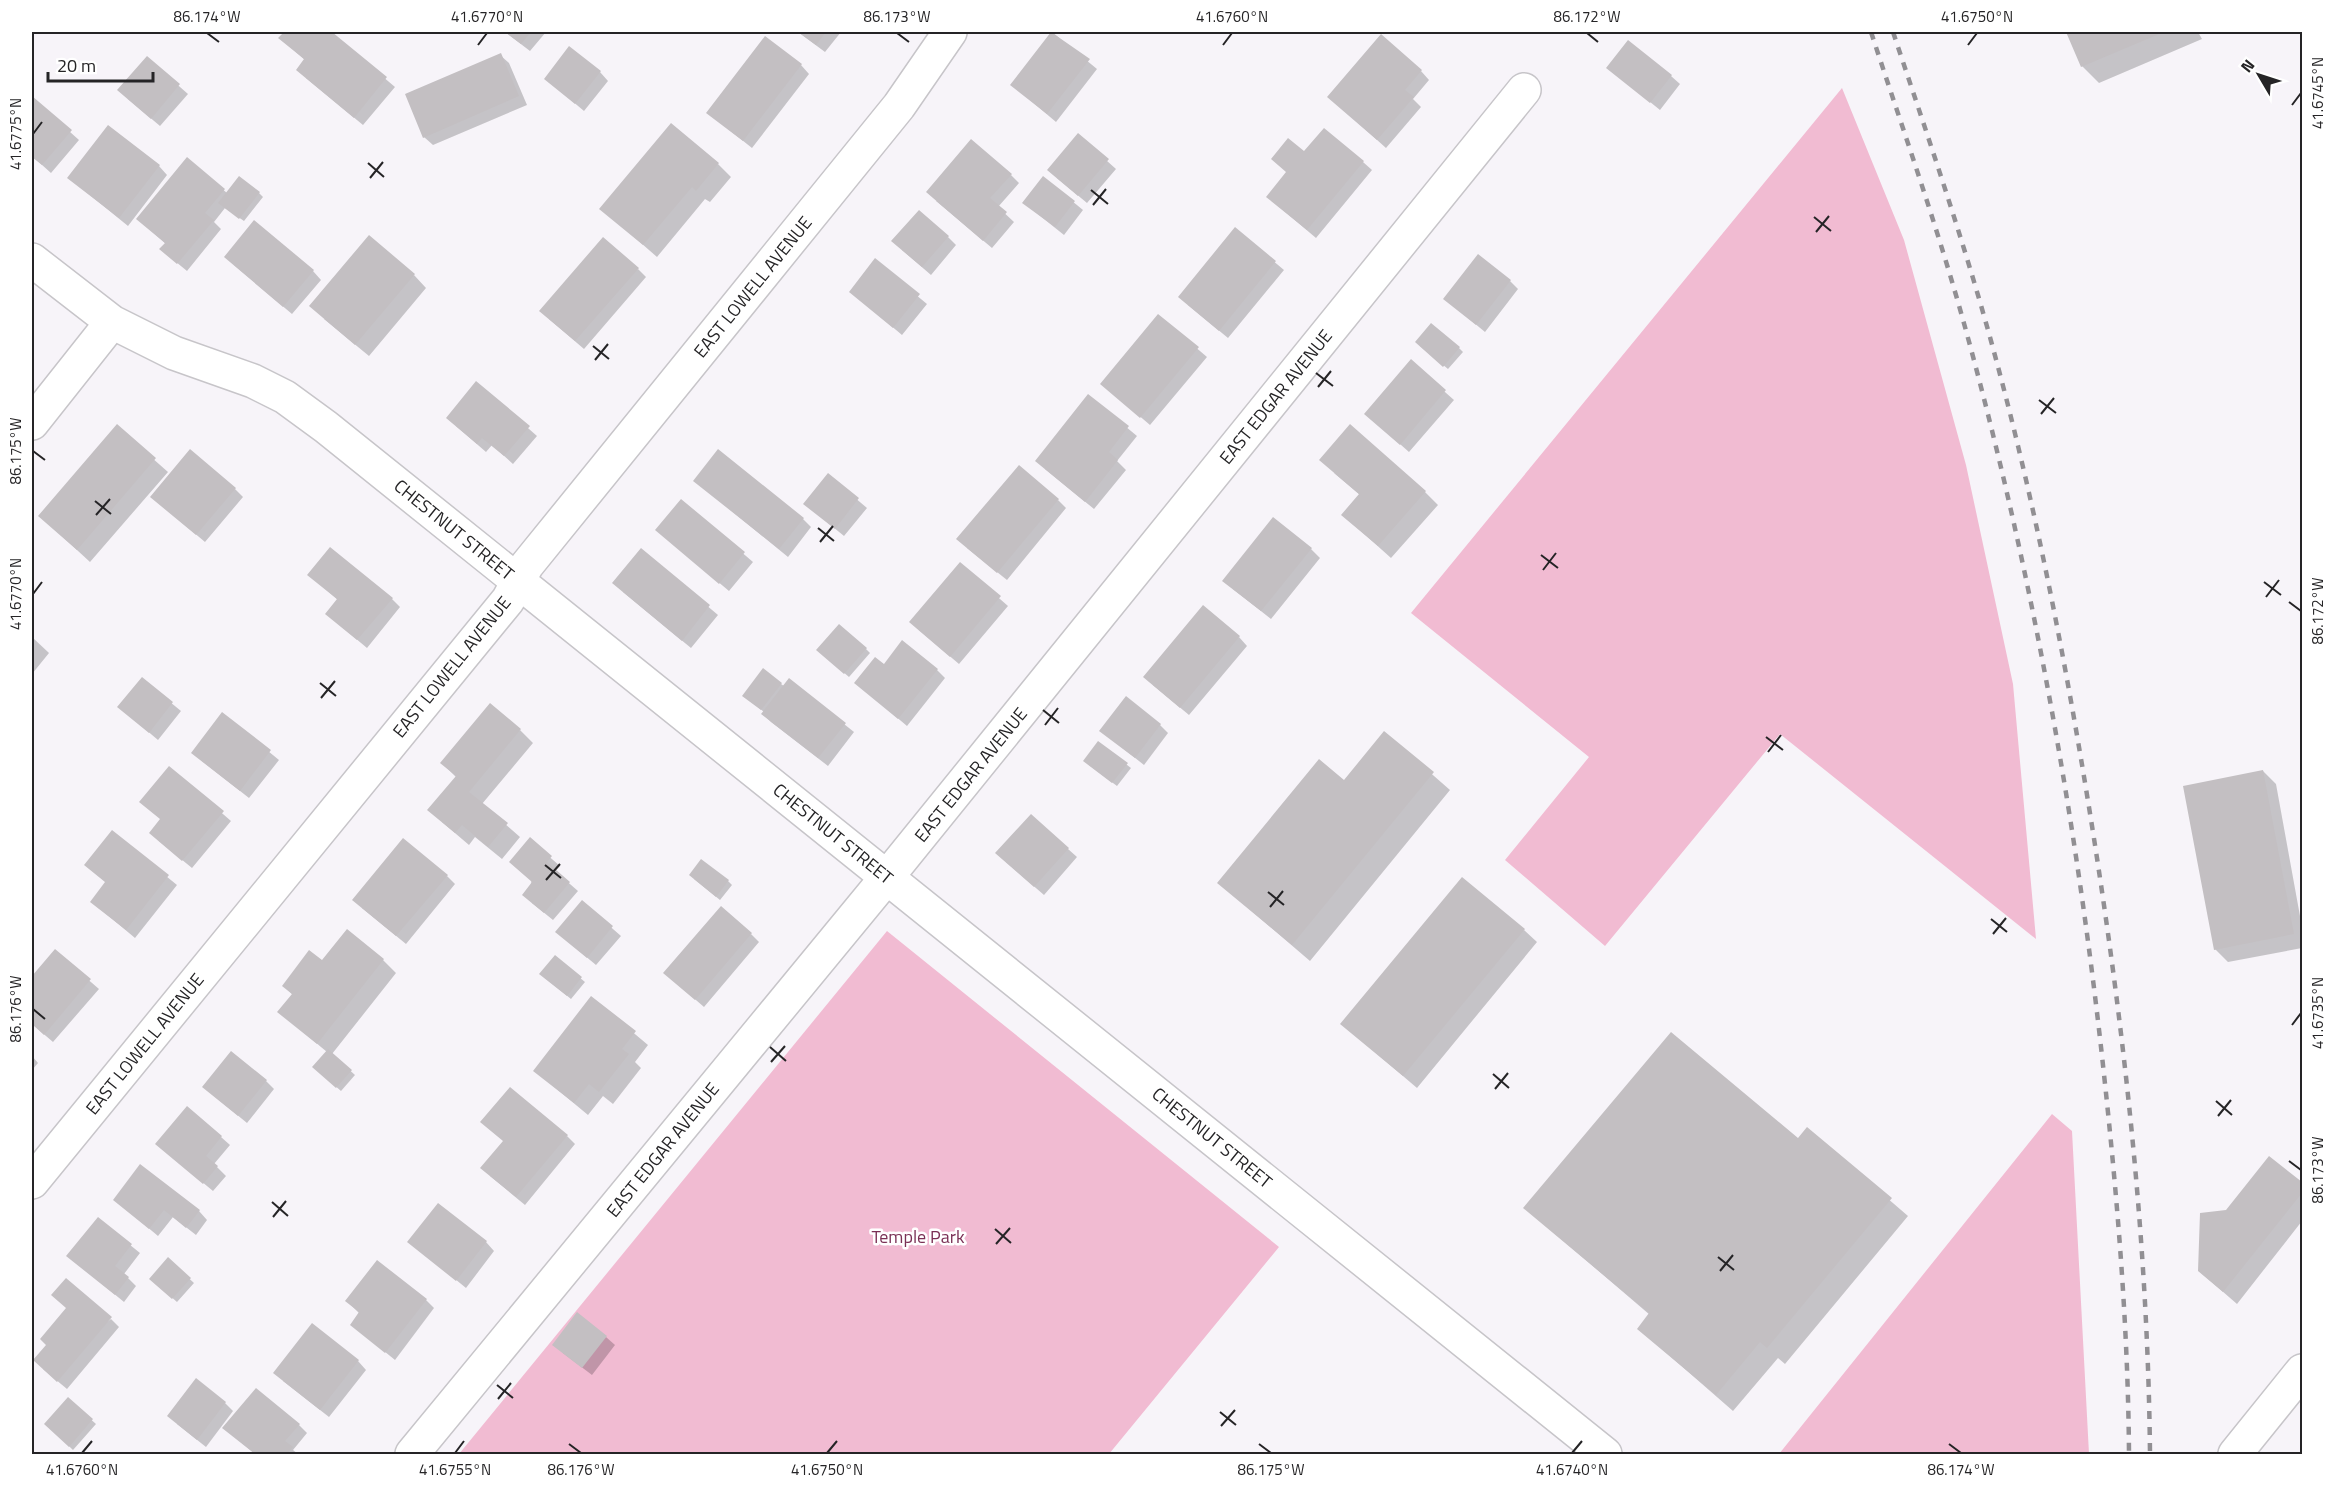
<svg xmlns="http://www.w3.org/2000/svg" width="2334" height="1486" viewBox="0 0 2334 1486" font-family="'Titillium Web',sans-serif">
  <rect width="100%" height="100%" fill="#f7f4f9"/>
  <path fill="#f1bbd2" d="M 1842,88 L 1904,240 L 1966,465 L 2013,684 L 2036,939 L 1780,734 L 1605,946 L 1505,860 L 1589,757 L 1411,613 Z
    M 887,931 L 1279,1247 L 1109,1454 L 459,1454 Z
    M 2052,1114 L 2072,1131 L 2089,1454 L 1779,1454 Z"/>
  <path fill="#0003" d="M 286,32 L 330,32 L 395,87 L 363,125 L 306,78 L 305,60 L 280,38 Z
    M 505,32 L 546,32 L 530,51 Z
    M 798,32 L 841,32 L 825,52 Z
    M 1052,32 L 1097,69 L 1056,122 L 1012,85 Z
    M 2068,32 L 2198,32 L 2202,39 L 2099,83 L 2082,66 Z
    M 500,55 L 509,63 L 527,105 L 433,145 L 424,137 Z
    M 147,58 L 188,94 L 160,126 L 128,99 Z
    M 801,65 L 809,74 L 752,148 L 708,113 Z
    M 1608,68 L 1671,76 L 1680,84 L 1660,110 Z
    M 1421,71 L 1429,80 L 1413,99 L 1421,107 L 1386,148 L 1338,105 Z
    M 600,72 L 608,81 L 584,111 L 546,79 Z
    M 32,98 L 79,140 L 51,173 L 32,156 Z
    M 1078,135 L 1116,169 L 1087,203 L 1057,178 Z
    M 1305,153 L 1363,162 L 1372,170 L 1316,238 L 1277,205 Z
    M 187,159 L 227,193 L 259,193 L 263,197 L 244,221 L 225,208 L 214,222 L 221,229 L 187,271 L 170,257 L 166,244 L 138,219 Z
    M 718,164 L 731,177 L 710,202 L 705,199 L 657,257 L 602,209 Z
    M 159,166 L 167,175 L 128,226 L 69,178 Z
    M 1011,175 L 1019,183 L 998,207 L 1014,222 L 992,248 L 936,201 Z
    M 1044,178 L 1083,210 L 1064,235 L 1024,203 Z
    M 1235,229 L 1284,270 L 1228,338 L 1188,305 Z
    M 948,237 L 956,245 L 931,275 L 902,250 Z
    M 875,261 L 927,304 L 902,335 L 851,292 Z
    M 234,265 L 313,271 L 321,280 L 292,314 Z
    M 638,269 L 646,277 L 584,349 L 549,319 Z
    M 414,275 L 426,288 L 369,356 L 324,319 Z
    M 1510,281 L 1518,289 L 1485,332 L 1445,299 Z
    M 1159,316 L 1207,357 L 1150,425 L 1102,384 Z
    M 1420,346 L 1459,348 L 1463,352 L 1448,369 Z
    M 1411,362 L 1454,400 L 1409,452 L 1375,422 Z
    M 477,383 L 537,436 L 513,464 L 492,445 L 486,452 L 456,426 Z
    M 1089,396 L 1137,436 L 1117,461 L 1126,470 L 1094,509 L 1045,469 Z
    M 117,427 L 168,472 L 90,562 L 40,516 Z
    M 1334,473 L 1425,492 L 1438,505 L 1391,558 L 1343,515 L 1360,495 Z
    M 828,475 L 867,508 L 844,536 L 805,504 Z
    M 695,481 L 803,519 L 811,527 L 788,557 Z
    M 235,489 L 243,497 L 205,542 L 161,505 Z
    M 1058,500 L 1066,508 L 1007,580 L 967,548 Z
    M 682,501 L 753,562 L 729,591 L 666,538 Z
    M 1311,549 L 1320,558 L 1271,619 L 1233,589 Z
    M 641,550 L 718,615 L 691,648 L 623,592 Z
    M 960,564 L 1008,606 L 959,664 L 919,630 Z
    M 309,575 L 392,599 L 400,607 L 367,648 L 336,622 L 338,600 Z
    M 32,637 L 49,653 L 32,674 Z
    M 1239,637 L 1247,646 L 1189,715 L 1153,685 Z
    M 866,649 L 870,653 L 849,677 L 822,654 Z
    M 884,666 L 937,670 L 945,678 L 907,726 L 856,683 Z
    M 142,679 L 181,711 L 158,740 L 119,707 Z
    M 789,680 L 854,732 L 828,766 L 771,722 L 763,714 L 764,712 L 748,699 L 781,684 L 784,686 Z
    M 223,714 L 279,760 L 249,798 L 202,761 Z
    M 1160,725 L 1168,733 L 1144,765 L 1101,731 Z
    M 520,730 L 533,743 L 482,804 L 520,837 L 502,859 L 475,837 L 469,845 L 442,822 L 456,777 L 442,763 Z
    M 1385,733 L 1450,790 L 1310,961 L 1219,883 L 1344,782 Z
    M 1099,743 L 1131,768 L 1117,786 L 1089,765 Z
    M 170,768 L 231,821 L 192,868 L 159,841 Z
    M 2263,771 L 2276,784 L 2302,927 L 2302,948 L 2228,962 L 2215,949 Z
    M 1031,816 L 1077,857 L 1044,895 L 1006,862 Z
    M 112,832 L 177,885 L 135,938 L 92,902 L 107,883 L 86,865 Z
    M 530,840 L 560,866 L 555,871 L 578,891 L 553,920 L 532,903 Z
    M 447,876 L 455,884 L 406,944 L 362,908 Z
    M 694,879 L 728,881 L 732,885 L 720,900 Z
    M 582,902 L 621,936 L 596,965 L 566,940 Z
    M 1524,930 L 1537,942 L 1417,1088 L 1342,1024 Z
    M 751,934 L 759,942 L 704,1007 L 674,981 Z
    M 55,951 L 99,989 L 53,1042 L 32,1024 L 32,978 Z
    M 555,957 L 585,982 L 571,999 L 545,978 Z
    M 383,960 L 396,973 L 332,1054 L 355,1075 L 341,1091 L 318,1071 L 327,1052 L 279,1012 L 293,995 L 284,986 L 323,963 Z
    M 592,998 L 648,1045 L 635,1062 L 641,1068 L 613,1104 L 603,1096 L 588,1115 L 535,1071 Z
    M 32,1056 L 38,1063 L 32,1070 Z
    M 266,1081 L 274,1089 L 247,1123 L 213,1095 Z
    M 1807,1129 L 1908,1216 L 1785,1364 L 1778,1358 L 1733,1411 L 1639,1329 L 1650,1315 L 1525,1208 L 1799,1140 Z
    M 567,1136 L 575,1144 L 525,1205 L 490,1176 Z
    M 221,1137 L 230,1145 L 214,1164 L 226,1176 L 213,1191 L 166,1152 Z
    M 2269,1158 L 2302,1184 L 2302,1221 L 2237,1304 L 2199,1271 L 2227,1212 Z
    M 115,1200 L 199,1211 L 207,1220 L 196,1235 L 173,1217 L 158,1236 Z
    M 98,1219 L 140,1253 L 124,1274 L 136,1286 L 124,1302 L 68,1256 Z
    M 486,1242 L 494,1251 L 466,1288 L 416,1247 Z
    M 168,1259 L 194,1283 L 177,1302 L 151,1279 Z
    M 426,1300 L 434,1308 L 395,1360 L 352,1325 L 360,1314 L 347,1301 Z
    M 111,1319 L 119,1327 L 67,1389 L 43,1369 Z
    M 606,1337 L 615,1345 L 592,1375 L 563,1353 Z
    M 358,1361 L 366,1370 L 329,1417 L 283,1381 Z
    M 68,1399 L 96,1424 L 73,1450 L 46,1424 Z
    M 225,1403 L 233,1411 L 206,1447 L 177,1424 Z
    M 299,1425 L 307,1433 L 293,1450 L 298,1454 L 255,1454 L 224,1428 Z"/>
  <path fill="#c3bfc2" d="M 284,32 L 332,32 L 387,77 L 354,118 L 296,70 L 304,59 L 278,38 Z
    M 505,32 L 531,32 L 521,44 Z
    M 798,32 L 826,32 L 816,45 Z
    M 1051,32 L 1090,59 L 1047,114 L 1010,85 Z
    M 2066,32 L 2164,32 L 2081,67 Z
    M 1381,34 L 1422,70 L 1405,90 L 1414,97 L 1377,140 L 1327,97 Z
    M 765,36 L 802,64 L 743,141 L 706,113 Z
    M 1628,40 L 1672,75 L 1650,103 L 1606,68 Z
    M 569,46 L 601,71 L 575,104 L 544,79 Z
    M 501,53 L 519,96 L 423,138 L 405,94 Z
    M 147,56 L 180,84 L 151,119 L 117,90 Z
    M 32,96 L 72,130 L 42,165 L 32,157 Z
    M 671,123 L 719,163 L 696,191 L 692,187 L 643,245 L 599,209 Z
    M 108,125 L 160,165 L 119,218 L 67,178 Z
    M 1324,128 L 1364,161 L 1307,230 L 1266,197 L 1286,172 L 1271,159 L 1288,138 L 1304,151 Z
    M 1078,133 L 1109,159 L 1078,196 L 1047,170 Z
    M 971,139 L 1012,174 L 990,198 L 1007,212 L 983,241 L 926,192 Z
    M 187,157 L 225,189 L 205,213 L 214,220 L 177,264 L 159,249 L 165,243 L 136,219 Z
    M 239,176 L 260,192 L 239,219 L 218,203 Z
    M 1043,176 L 1075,201 L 1055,227 L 1022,203 Z
    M 919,210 L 949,236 L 922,267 L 891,241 Z
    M 254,220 L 314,270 L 283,307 L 224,257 Z
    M 1235,227 L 1276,261 L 1219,331 L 1178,297 Z
    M 369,235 L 415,274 L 355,345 L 309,306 Z
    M 603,237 L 639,268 L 575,341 L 539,311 Z
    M 1478,254 L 1511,280 L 1476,325 L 1443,299 Z
    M 875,258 L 920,294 L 893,328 L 849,292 Z
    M 1158,314 L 1199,347 L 1140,418 L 1100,384 Z
    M 1431,323 L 1460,347 L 1443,367 L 1415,342 Z
    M 1411,359 L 1446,390 L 1400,445 L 1364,414 Z
    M 476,381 L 530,426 L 504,456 L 482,438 L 477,444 L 446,418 Z
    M 1088,394 L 1129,426 L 1109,452 L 1118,460 L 1085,502 L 1035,461 Z
    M 117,424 L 156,458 L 77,550 L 38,516 Z
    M 1350,424 L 1426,491 L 1378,546 L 1341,515 L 1359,494 L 1319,460 Z
    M 190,449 L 236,488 L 196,535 L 150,497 Z
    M 718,449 L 804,518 L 779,549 L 693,481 Z
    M 1019,465 L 1059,499 L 997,573 L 956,539 Z
    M 828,473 L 859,498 L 835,529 L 803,504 Z
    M 681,499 L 745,552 L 719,584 L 655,530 Z
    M 1273,517 L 1312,548 L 1261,611 L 1222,581 Z
    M 330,547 L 393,598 L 357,640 L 325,614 L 337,599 L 307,575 Z
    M 641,548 L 710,605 L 682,641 L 612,583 Z
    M 960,562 L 1001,596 L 950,657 L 909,622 Z
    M 1203,605 L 1240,636 L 1180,708 L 1143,677 Z
    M 839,624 L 867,648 L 844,674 L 816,650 Z
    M 902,640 L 938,669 L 898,719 L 854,683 L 875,657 L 884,664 Z
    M 763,668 L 782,683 L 761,710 L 742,696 Z
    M 142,677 L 173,702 L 149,733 L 117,707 Z
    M 789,678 L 846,723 L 818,758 L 761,714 Z
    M 1126,696 L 1161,724 L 1135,758 L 1099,731 Z
    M 490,703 L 521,729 L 469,792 L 508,823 L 488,847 L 462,825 L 455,833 L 427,810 L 456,776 L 440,763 Z
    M 222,712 L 271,750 L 240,791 L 191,753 Z
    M 1384,731 L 1434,772 L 1292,945 L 1217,883 L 1319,759 L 1344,780 Z
    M 1098,741 L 1128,763 L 1112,783 L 1083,761 Z
    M 169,766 L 224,811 L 182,861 L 149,833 L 160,819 L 139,802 Z
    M 2263,770 L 2294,934 L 2214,950 L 2183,786 Z
    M 1031,814 L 1069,848 L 1034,887 L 995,853 Z
    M 112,830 L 169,875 L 126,930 L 90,902 L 105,882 L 84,865 Z
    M 530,837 L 552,856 L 547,862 L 570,882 L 544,913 L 522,895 L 532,882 L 509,862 Z
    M 403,838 L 448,875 L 396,936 L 352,900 Z
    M 701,859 L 729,880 L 716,897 L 689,875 Z
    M 1462,877 L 1525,929 L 1403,1076 L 1340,1024 Z
    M 582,900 L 613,926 L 587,958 L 555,932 Z
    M 721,906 L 752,933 L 695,1000 L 663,973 Z
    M 347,929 L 384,959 L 317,1044 L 277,1012 L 292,994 L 282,986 L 309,950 L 322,960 Z
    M 55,949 L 91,979 L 44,1035 L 32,1024 L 32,976 Z
    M 555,955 L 582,977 L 567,996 L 539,974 Z
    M 591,996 L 636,1031 L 622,1049 L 629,1054 L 599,1092 L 589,1084 L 574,1103 L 533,1071 Z
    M 1671,1032 L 1798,1138 L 1807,1127 L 1892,1198 L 1767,1348 L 1760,1342 L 1716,1395 L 1637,1329 L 1649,1313 L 1523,1208 Z
    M 328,1049 L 352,1070 L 336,1088 L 312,1067 Z
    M 231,1051 L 267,1080 L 238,1116 L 202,1087 Z
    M 510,1087 L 568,1135 L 516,1197 L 480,1168 L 503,1141 L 480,1122 Z
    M 187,1106 L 222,1136 L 206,1156 L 218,1166 L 203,1184 L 155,1144 Z
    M 2269,1156 L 2302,1182 L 2302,1193 L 2223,1292 L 2198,1271 L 2200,1213 L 2226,1210 Z
    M 140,1164 L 200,1210 L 186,1228 L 164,1210 L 149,1229 L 113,1200 Z
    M 438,1203 L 487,1241 L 456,1281 L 407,1242 Z
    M 98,1217 L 132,1244 L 115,1266 L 129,1277 L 115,1295 L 66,1256 Z
    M 168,1257 L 191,1278 L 172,1299 L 149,1279 Z
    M 377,1260 L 427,1299 L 385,1353 L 350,1325 L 359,1312 L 345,1301 Z
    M 66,1278 L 112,1317 L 57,1382 L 33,1360 L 46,1345 L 40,1339 L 66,1308 L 51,1295 Z
    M 577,1312 L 607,1336 L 582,1368 L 552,1345 Z
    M 312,1323 L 359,1360 L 320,1410 L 273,1373 Z
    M 196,1378 L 226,1402 L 197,1440 L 167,1416 Z
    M 256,1388 L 300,1424 L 285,1441 L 293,1447 L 287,1454 L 255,1454 L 222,1428 Z
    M 68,1397 L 93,1419 L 69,1447 L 44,1424 Z"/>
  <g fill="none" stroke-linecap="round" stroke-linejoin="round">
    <defs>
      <path id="minor" d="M 32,260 L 112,322 L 174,353 L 253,381 L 285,397 L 326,427 L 1605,1454
        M 32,423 L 112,322
        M 32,1182 L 508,600 L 527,565 L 899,106 L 950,32
        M 412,1454 L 887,877 L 1524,90
        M 2235,1454 L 2302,1371"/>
    </defs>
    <use href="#minor" stroke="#c7c5c9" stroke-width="36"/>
    <use href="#minor" stroke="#fff" stroke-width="33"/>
    <path stroke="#918f93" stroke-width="4.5" stroke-dasharray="8 8" stroke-linecap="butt" d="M 1871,32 C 1904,133 1940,234 1968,338 C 2031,570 2074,808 2101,1047 C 2116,1182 2128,1318 2129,1454
      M 1893,32 C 1926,131 1960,230 1988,330 C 2035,499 2068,672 2095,845 C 2126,1046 2148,1251 2150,1454"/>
  </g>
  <path fill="none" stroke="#252426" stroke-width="2" d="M 207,33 L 219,42M 897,33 L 909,42M 1587,33 L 1598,42M 478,45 L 487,33M 1223,45 L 1232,33M 1968,45 L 1977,33M 2292,105 L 2301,93M 33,134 L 42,122M 368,163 L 384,177M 370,178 L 383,162M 1091,190 L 1108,204M 1093,205 L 1106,189M 1814,217 L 1831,231M 1816,232 L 1829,216M 593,346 L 609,359M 595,360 L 608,344M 1316,373 L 1333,386M 1318,387 L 1331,371M 2039,400 L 2056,413M 2041,414 L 2054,398M 33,451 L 45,460M 95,501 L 111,514M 96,515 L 110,499M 818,528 L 834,541M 820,542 L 833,526M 1541,555 L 1558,568M 1543,570 L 1556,553M 2264,582 L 2281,595M 33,594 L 42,582M 2266,597 L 2279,580M 2289,602 L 2301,611M 320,683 L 336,696M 321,698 L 335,681M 1043,710 L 1059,723M 1045,725 L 1058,708M 1766,737 L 1783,750M 1768,752 L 1781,735M 545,865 L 561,878M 546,880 L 560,864M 1268,892 L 1284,905M 1270,907 L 1283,891M 1991,919 L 2007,932M 1993,934 L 2006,918M 33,1009 L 45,1019M 2292,1025 L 2301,1013M 770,1047 L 786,1061M 771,1062 L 785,1046M 1493,1074 L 1509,1088M 1495,1089 L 1508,1073M 2216,1101 L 2232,1115M 2218,1116 L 2231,1100M 2289,1161 L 2301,1170M 272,1202 L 288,1216M 273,1217 L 286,1201M 995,1229 L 1011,1243M 996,1244 L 1010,1228M 1718,1257 L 1734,1270M 1720,1271 L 1733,1255M 497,1385 L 513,1398M 498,1399 L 511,1383M 1220,1412 L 1236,1425M 1221,1426 L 1235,1410M 569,1444 L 581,1453M 1259,1444 L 1271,1453M 1949,1444 L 1961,1453M 82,1453 L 92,1441M 455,1453 L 464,1441M 827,1453 L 837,1441M 1572,1453 L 1582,1441"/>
  <g text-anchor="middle" stroke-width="5" stroke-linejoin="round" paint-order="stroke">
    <g font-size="18" fill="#252426" stroke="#fff">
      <text transform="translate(753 287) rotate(-51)" y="6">EAST LOWELL AVENUE</text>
      <text transform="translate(1276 397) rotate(-51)" y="6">EAST EDGAR AVENUE</text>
      <text transform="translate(454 530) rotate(39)" y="6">CHESTNUT STREET</text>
      <text transform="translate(452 667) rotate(-51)" y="6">EAST LOWELL AVENUE</text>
      <text transform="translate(971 775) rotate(-51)" y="6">EAST EDGAR AVENUE</text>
      <text transform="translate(833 834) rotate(39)" y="6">CHESTNUT STREET</text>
      <text transform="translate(145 1044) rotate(-51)" y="6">EAST LOWELL AVENUE</text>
      <text transform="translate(1212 1138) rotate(39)" y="6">CHESTNUT STREET</text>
      <text transform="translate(663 1150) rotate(-51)" y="6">EAST EDGAR AVENUE</text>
    </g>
    <g font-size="18" fill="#7a3055" stroke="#fff">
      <text x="918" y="1243">Temple Park</text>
    </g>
  </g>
  <rect width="2334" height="1486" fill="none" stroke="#ffffff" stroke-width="66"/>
  <g transform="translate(2259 75) rotate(309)" stroke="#ffffff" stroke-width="4.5" paint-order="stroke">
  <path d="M0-4.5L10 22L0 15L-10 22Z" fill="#252426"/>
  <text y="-9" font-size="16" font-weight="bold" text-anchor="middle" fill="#252426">N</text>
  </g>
  <path d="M48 72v9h105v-9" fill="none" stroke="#252426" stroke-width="3"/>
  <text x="57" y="72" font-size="18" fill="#252426" stroke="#ffffff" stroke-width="4.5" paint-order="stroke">20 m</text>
  <rect x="33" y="33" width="2268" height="1420" fill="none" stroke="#252426" stroke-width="2"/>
  <g font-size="15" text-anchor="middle" fill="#252426">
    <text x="207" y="22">86.174°W</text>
    <text x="487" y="22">41.6770°N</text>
    <text x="897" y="22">86.173°W</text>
    <text x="1232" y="22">41.6760°N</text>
    <text x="1587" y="22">86.172°W</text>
    <text x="1977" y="22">41.6750°N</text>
    <text transform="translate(2318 93) rotate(-90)" y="5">41.6745°N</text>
    <text transform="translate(16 134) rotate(-90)" y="5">41.6775°N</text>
    <text transform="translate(16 451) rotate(-90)" y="5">86.175°W</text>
    <text transform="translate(16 594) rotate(-90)" y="5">41.6770°N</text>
    <text transform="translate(2318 611) rotate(-90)" y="5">86.172°W</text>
    <text transform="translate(16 1009) rotate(-90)" y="5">86.176°W</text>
    <text transform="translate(2318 1013) rotate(-90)" y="5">41.6735°N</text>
    <text transform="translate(2318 1170) rotate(-90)" y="5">86.173°W</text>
    <text x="82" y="1475">41.6760°N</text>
    <text x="455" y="1475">41.6755°N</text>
    <text x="581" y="1475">86.176°W</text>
    <text x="827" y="1475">41.6750°N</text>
    <text x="1271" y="1475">86.175°W</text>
    <text x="1572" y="1475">41.6740°N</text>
    <text x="1961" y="1475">86.174°W</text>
  </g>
</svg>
